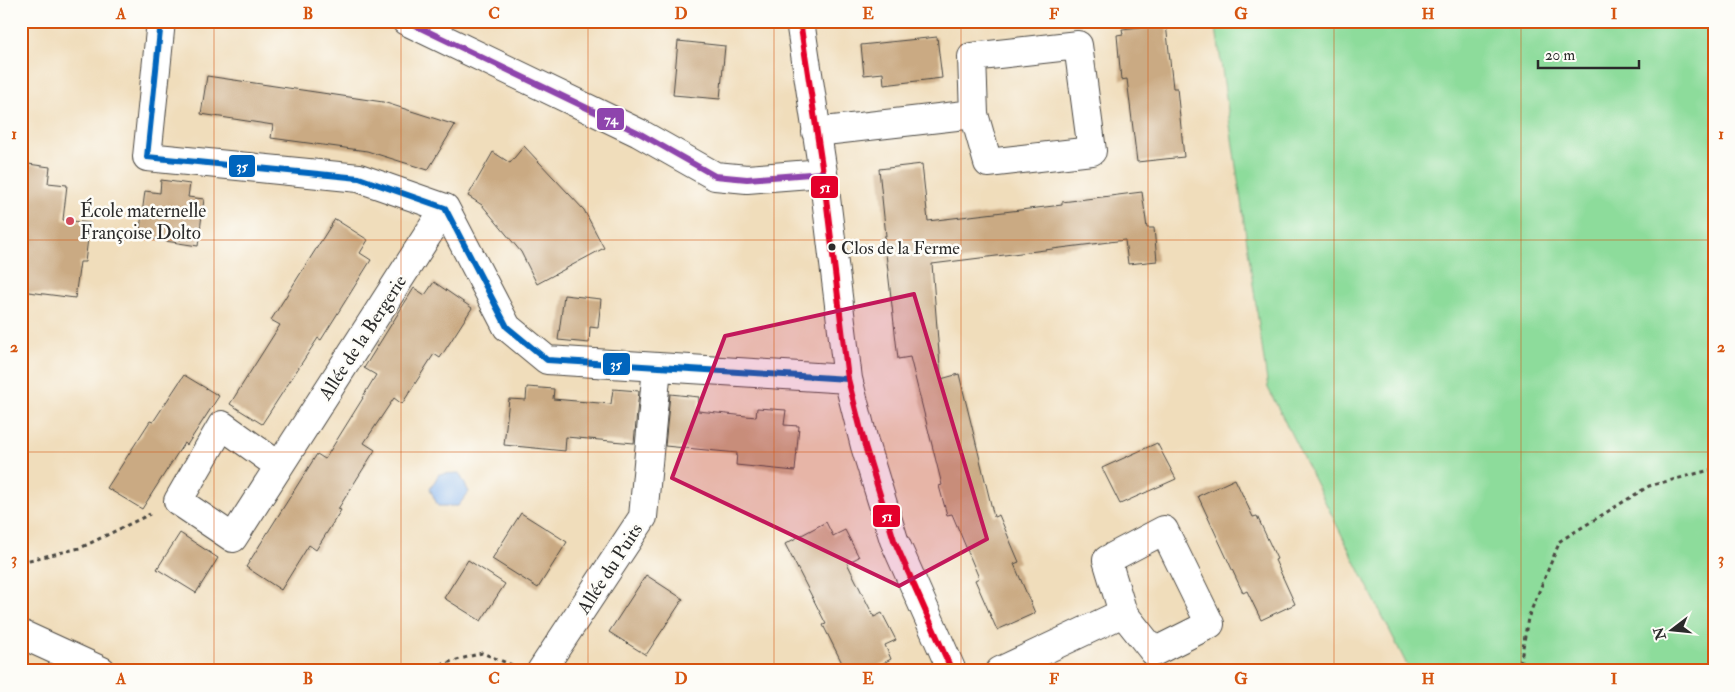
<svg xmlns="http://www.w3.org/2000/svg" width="1735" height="692" viewBox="0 0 1735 692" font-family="'IM FELL Double Pica',serif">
  <rect width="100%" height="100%" fill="#fdfcf7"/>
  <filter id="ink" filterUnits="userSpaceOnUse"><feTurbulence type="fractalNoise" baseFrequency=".02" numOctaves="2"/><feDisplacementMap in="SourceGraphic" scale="10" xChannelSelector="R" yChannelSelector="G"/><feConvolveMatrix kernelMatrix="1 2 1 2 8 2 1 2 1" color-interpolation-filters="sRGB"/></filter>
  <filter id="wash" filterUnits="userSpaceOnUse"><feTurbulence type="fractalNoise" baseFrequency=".0096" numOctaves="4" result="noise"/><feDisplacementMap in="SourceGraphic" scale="20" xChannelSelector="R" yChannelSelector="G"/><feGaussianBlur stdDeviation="1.12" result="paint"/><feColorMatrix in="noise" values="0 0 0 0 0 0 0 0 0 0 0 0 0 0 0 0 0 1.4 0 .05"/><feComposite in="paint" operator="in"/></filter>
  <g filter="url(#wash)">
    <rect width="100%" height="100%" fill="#f0ddbb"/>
    <path fill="#8ddc9b" stroke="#5c8463" d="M 1215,21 L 1714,21 L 1714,671 L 1463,671 L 1461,668 L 1456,671 L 1410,671 L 1268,388 Z"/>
    <path fill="#84b3ee" stroke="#586f8c" d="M 459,473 L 469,492 L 458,506 L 438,506 L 430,489 L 439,474 Z"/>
    <g id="blocks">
      <path fill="#caaa83" d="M 1166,24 L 1173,88 L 1177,88 L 1184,157 L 1137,162 L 1127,79 L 1121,80 L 1117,35 L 1123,34 L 1122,29 Z
        M 937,37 L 942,78 L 884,85 L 883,73 L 864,75 L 861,45 Z
        M 678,41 L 725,46 L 720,99 L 673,95 Z
        M 207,76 L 383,102 L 455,125 L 428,170 L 367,151 L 271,138 L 273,125 L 201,114 Z
        M 524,146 L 584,210 L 604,248 L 537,284 L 521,252 L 482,205 L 468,196 L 493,152 L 510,163 Z
        M 21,163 L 50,167 L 48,183 L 67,185 L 63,220 L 90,223 L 85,262 L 80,262 L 75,298 L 21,291 Z
        M 922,164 L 928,221 L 1062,205 L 1062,202 L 1142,192 L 1147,228 L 1154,228 L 1157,261 L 1128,264 L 1125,240 L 932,264 L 941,379 L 959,374 L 994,517 L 999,515 L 1019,562 L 1014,564 L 1035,613 L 997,630 L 975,580 L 979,578 L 952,514 L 947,515 L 939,486 L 942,485 L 910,357 L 898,359 L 884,236 L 886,236 L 879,169 Z
        M 161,180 L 190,184 L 188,197 L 204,199 L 198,246 L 139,237 L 145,191 L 160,193 Z
        M 335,219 L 368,240 L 360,253 L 371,260 L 321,340 L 318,338 L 262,424 L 230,404 L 280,325 L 271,320 Z
        M 434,282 L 472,308 L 440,358 L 434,354 L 402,404 L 394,398 L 364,443 L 375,450 L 338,509 L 341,510 L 316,550 L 309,545 L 281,590 L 246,567 L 317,454 L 325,459 L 363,398 L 362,398 L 376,375 L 364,368 L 414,288 L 425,295 Z
        M 564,295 L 601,299 L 598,328 L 590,327 L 589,343 L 558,340 Z
        M 184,375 L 219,396 L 187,445 L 184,443 L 142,509 L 107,488 L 150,421 L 153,422 Z
        M 527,387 L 554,389 L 553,399 L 611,404 L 613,389 L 639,391 L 634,443 L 566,437 L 565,451 L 504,445 L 509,399 L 526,400 Z
        M 670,394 L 699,397 L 698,411 L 756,417 L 757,408 L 786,410 L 784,425 L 799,426 L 795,471 L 736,465 L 737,453 L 665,446 Z
        M 1157,443 L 1176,479 L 1120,504 L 1102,468 Z
        M 1235,479 L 1253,517 L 1257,516 L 1277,559 L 1275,560 L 1295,604 L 1261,620 L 1247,591 L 1243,593 L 1198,496 Z
        M 521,513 L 567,542 L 538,588 L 492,559 Z
        M 826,522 L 833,536 L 845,530 L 859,557 L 847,563 L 874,617 L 882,613 L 896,640 L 885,645 L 891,659 L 868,671 L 846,671 L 823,625 L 826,624 L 785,544 Z
        M 180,533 L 218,558 L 196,593 L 157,569 Z
        M 468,560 L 505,584 L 481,621 L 444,598 Z
        M 646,575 L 683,599 L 646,655 L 609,632 Z"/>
    </g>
  </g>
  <g filter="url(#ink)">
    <use href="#blocks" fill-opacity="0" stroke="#494641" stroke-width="1"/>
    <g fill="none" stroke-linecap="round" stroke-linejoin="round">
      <defs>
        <path id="minor" d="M 161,21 L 147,157 L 359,178 L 445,208 L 507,327 L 547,360 L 848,379
          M 406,21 L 639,133 L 715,176 L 747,179 L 823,173
          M 800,21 L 823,173 L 848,379 L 865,446 L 894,540 L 952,671
          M 816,132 L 974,114 L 988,163 L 1092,151 L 1078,45 L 972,57 L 974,114
          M 279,466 L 222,425 L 178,501 L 233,538 L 445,208
          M 1164,530 L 1210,624 L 1154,652 L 1123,613 L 1107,560 Z
          M 21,634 L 102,671
          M 541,671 L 643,517 L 657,367
          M 1000,671 L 1123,613"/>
      </defs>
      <use href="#minor" stroke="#494641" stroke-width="30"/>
      <path stroke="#494641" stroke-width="3" stroke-dasharray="4 4" stroke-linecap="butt" d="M 21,562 L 80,548 L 150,514
        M 417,671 L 482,653 L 512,665
        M 1519,671 L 1528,618 L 1560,541 L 1649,486 L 1714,469"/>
      <use href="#minor" stroke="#fff" stroke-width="28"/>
      <defs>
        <path id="bus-1" d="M 161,21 L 147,157 L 359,178 L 445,208 L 507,327 L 547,360 L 848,379"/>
        <path id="bus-2" d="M 800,21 L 823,173 L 848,379 L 865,446 L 894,540 L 952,671"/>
        <path id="bus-3" d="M 406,21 L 639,133 L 715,176 L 747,179 L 823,173"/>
      </defs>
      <use href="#bus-1" stroke="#fdfcf7" stroke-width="10"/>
      <use href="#bus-2" stroke="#fdfcf7" stroke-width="10"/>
      <use href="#bus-3" stroke="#fdfcf7" stroke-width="10"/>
      <use href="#bus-1" stroke="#0065bd" stroke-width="6"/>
      <use href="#bus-2" stroke="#e4002b" stroke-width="6"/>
      <use href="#bus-3" stroke="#8e44ad" stroke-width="6"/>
    </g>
  </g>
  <path fill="#c2185b" fill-opacity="0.2" stroke="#c2185b" stroke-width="4" stroke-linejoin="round" d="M 914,294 L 987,539 L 899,586 L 672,478 L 725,336 Z"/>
  <path fill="none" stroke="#d5540f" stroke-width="1" stroke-opacity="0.55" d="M 214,21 L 214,671M 401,21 L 401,671M 588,21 L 588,671M 774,21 L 774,671M 961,21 L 961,671M 1148,21 L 1148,671M 1334,21 L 1334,671M 1521,21 L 1521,671M 21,240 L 1714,240M 21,452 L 1714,452"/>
  <circle fill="#d1495b" stroke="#fdfcf7" stroke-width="2" cx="70" cy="221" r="5"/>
  <circle fill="#2b2b2b" stroke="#fdfcf7" stroke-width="2" cx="832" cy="247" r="4.5"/>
  <g text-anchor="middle" stroke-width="5" stroke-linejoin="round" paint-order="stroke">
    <g font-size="18" fill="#2b2b2b" stroke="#fdfcf7" text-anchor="start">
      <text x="841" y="254">Clos de la Ferme</text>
    </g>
    <g font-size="19" fill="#2b2b2b" stroke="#fdfcf7" text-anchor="start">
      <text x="80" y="217">École maternelle<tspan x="80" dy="22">Françoise Dolto</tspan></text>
    </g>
    <g font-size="19" fill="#2b2b2b" stroke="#fdfcf7">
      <text transform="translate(362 337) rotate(-57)" y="7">Allée de la Bergerie</text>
      <text transform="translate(609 568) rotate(-57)" y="7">Allée du Puits</text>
    </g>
  </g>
  <g stroke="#fdfcf7" stroke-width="2">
    <rect x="596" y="107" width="29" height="24" rx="5" fill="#8e44ad"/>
    <rect x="228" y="154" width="28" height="24" rx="5" fill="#0065bd"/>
    <rect x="810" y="175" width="29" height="24" rx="5" fill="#e4002b"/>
    <rect x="602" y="352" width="29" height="24" rx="5" fill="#0065bd"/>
    <rect x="872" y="504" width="29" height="24" rx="5" fill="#e4002b"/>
  </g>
  <g font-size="14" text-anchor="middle" font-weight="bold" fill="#fff">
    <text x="611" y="124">74</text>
    <text x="242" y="171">35</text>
    <text x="825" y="192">51</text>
    <text x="616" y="369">35</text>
    <text x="887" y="521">51</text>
  </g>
  <rect width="1735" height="692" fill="none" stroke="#fdfcf7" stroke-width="55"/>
  <g transform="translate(1672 630) rotate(254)" stroke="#fdfcf7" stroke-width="4" paint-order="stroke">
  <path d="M0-4L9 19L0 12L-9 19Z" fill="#2b2b2b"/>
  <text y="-8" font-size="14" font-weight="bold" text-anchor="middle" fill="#2b2b2b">N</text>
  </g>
  <path d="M1538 60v8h101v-8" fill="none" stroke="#2b2b2b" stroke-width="2.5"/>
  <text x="1545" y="60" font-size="15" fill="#2b2b2b" stroke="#fdfcf7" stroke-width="4" paint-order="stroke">20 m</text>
  <rect x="28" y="28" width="1680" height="636" fill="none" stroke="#d5540f" stroke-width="2"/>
  <g font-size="16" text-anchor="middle" font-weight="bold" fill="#d5540f">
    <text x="121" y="19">A</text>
    <text x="308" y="19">B</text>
    <text x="494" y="19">C</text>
    <text x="681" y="19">D</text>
    <text x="868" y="19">E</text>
    <text x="1054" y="19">F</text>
    <text x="1241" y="19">G</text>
    <text x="1428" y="19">H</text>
    <text x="1614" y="19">I</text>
    <text x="14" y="139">1</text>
    <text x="1721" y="139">1</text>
    <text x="14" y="352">2</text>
    <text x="1721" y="352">2</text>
    <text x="14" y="564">3</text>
    <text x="1721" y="564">3</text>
    <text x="121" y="684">A</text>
    <text x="308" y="684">B</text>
    <text x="494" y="684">C</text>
    <text x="681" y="684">D</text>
    <text x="868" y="684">E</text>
    <text x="1054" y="684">F</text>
    <text x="1241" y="684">G</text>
    <text x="1428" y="684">H</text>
    <text x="1614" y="684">I</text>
  </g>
</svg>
